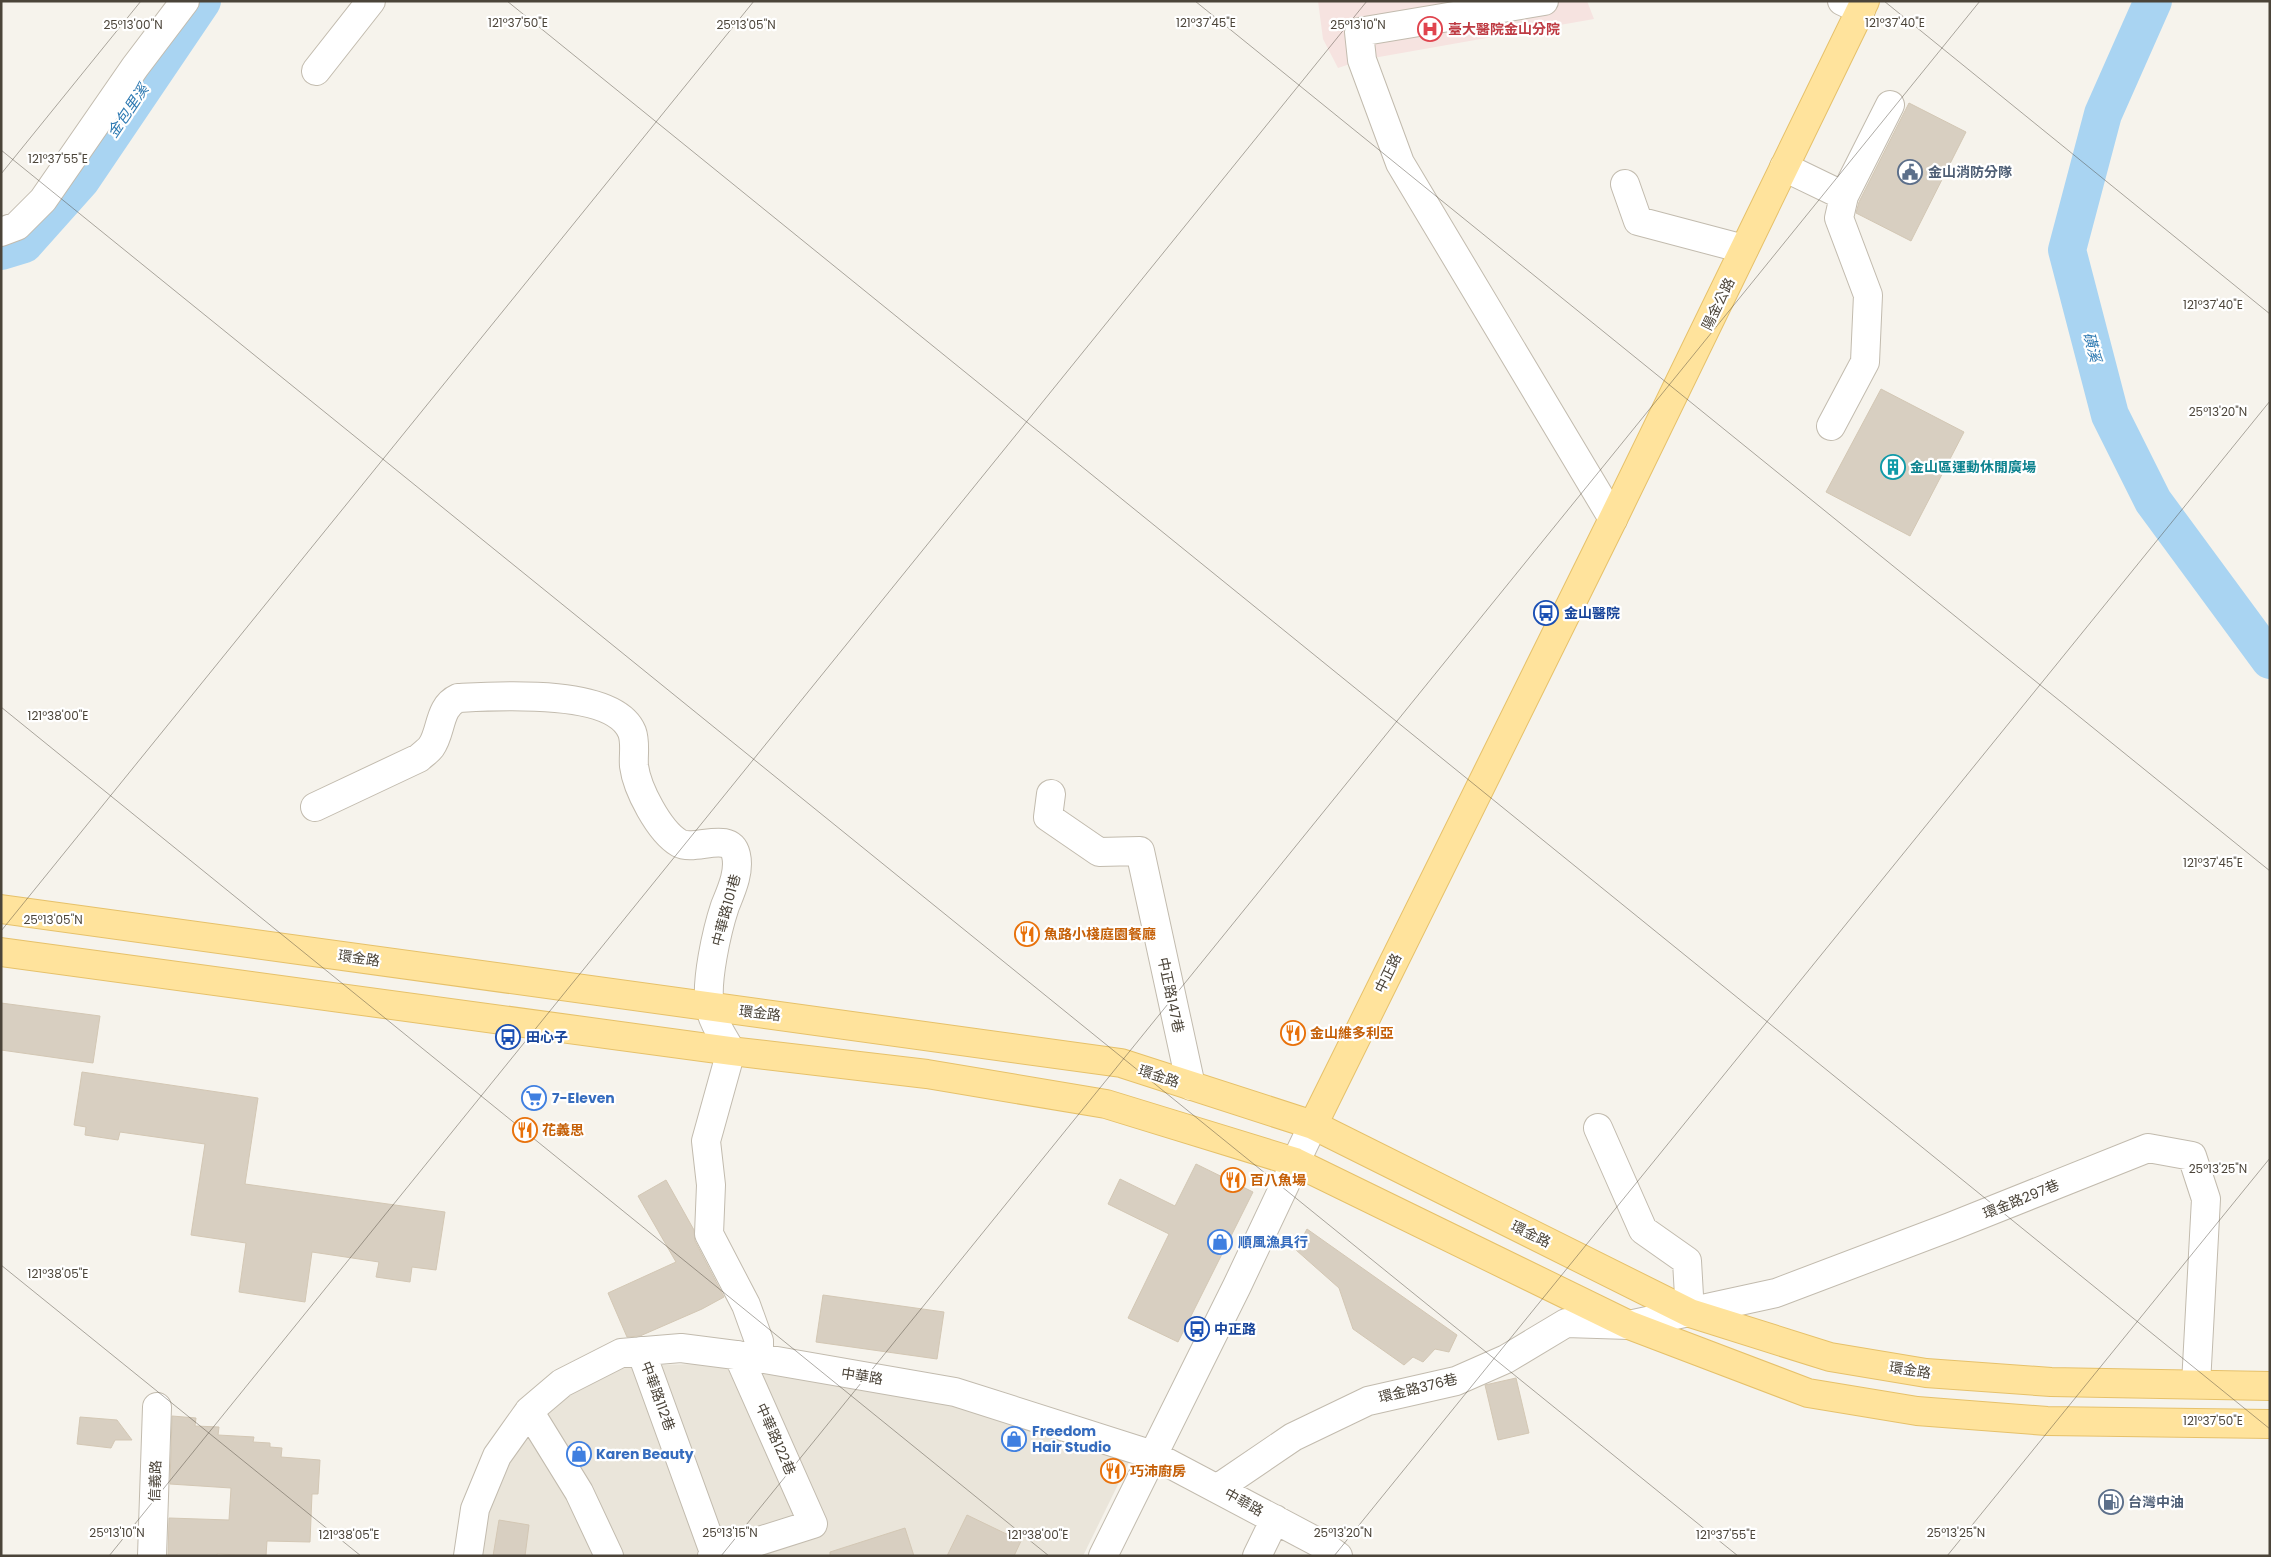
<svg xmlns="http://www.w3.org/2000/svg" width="2271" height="1557" viewBox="0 0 2271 1557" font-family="Poppins,'Noto Sans TC',sans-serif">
  <rect width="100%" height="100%" fill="#f6f3ec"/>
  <path fill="#eae5da" d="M 700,1364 L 926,1389 L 1130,1460 L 1083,1556 L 476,1556 L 480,1524 L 520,1431 L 602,1366 Z"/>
  <path fill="#f6e3e0" d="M 1318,1 L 1587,1 L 1594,19 L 1362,60 L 1338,68 L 1323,39 Z"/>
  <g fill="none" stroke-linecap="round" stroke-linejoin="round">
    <path stroke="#a9d4f2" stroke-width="38" d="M 2153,1 L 2103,114 L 2067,250 L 2110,415 L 2153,501 L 2270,660
      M 1,251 L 24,244 L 81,180 L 202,1"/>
  </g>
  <path fill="#d8cfc1" stroke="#d3c7b4" d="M 1909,103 L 1966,132 L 1911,241 L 1856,213 L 1859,202 Z
    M 1881,389 L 1964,432 L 1910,536 L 1826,492 Z
    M 1,1003 L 100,1016 L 93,1063 L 1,1050 Z
    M 82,1072 L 258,1098 L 245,1184 L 445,1212 L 436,1270 L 412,1267 L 410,1282 L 376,1277 L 379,1262 L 312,1252 L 305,1302 L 239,1292 L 246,1243 L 191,1235 L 205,1144 L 120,1132 L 118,1140 L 85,1135 L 86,1127 L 74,1125 Z
    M 1196,1164 L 1253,1192 L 1178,1342 L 1128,1318 L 1169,1234 L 1108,1204 L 1120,1179 L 1175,1206 Z
    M 666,1180 L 694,1230 L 695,1241 L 724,1297 L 702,1309 L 640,1336 L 627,1337 L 608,1293 L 676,1262 L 638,1196 Z
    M 1307,1229 L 1457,1335 L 1449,1352 L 1435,1349 L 1423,1362 L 1413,1357 L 1404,1365 L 1353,1329 L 1339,1288 L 1296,1250 Z
    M 823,1295 L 944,1312 L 937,1359 L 816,1342 Z
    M 1516,1378 L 1529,1433 L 1498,1440 L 1485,1385 Z
    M 172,1416 L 196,1418 L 195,1426 L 219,1427 L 218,1435 L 254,1437 L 253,1442 L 270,1443 L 270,1447 L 282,1448 L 281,1457 L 320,1460 L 318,1494 L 312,1494 L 310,1542 L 267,1541 L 266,1556 L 217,1554 L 217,1556 L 168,1556 L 169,1518 L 229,1520 L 231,1488 L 170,1484 Z
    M 80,1417 L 117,1420 L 132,1440 L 115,1440 L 111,1448 L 77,1444 Z
    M 967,1515 L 1021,1541 L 1014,1556 L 947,1556 Z
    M 499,1520 L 529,1525 L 525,1556 L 493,1556 Z
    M 905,1528 L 914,1556 L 830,1556 L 830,1552 Z"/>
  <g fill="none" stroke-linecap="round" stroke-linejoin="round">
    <defs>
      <path id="minor" d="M 1544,1 L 1359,32 L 1362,60 L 1400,163 L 1613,519
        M 1842,1 L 1861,10
        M 316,71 L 371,1
        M 1784,167 L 1844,196
        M 1625,184 L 1638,221 L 1744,249
        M 1,232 L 17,226 L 43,200 L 135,67 L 185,1
        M 1831,426 L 1865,362 L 1868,295 L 1839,218 L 1844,196 L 1890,105
        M 1051,794 L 1048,817 L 1099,852 L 1140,851 L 1191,1086
        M 315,807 L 419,758 C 422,755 428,751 431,747 C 442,732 438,707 458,698 C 497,696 614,688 632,732 C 636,743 633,756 634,766 C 637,789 659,831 679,843 C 695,852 730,830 736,855 C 740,872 731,891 725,906 C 717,930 705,983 710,1007 C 712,1021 724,1038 731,1051 L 706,1141 L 711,1185 L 709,1234 L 746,1305 L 759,1341 L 759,1358
        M 1598,1128 L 1643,1230 L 1687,1261 L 1690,1313
        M 641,1351 L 715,1555
        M 529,1411 L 579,1492 L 609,1556
        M 1218,1488 L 1293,1437 L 1368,1401 L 1456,1381 L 1506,1359 L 1566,1323 L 1629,1325 L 1776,1293 L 1950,1227 L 2148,1148 L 2192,1156 L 2206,1199 L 2196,1384
        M 152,1556 L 157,1407
        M 468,1556 L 475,1509 L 497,1456 L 529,1411 L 562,1383 L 621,1353 L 681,1348 L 759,1358 L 955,1392 L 1153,1455 L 1323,1545 L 1338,1556
        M 712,1556 L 813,1524 L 738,1355
        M 1103,1556 L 1237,1286 L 1313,1125
        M 1257,1556 L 1275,1519"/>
      <path id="major" d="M 1,909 L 1121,1063 L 1313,1125 L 1690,1313 L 1830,1357 L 1926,1373 L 2051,1382 L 2270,1386
        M 1,952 L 731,1051 L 927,1074 L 1106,1104 L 1295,1162 L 1629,1325 L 1808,1393 L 1917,1411 L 2047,1421 L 2270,1424
        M 1313,1125 L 1613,519 L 1865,1"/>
    </defs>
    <use href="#minor" stroke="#c2bbae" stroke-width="30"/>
    <use href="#major" stroke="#e6c16a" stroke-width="30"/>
    <use href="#minor" stroke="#fff" stroke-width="28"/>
    <use href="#major" stroke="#ffe39c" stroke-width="28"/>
  </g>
  <path fill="none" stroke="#4b4439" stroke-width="1" stroke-opacity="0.45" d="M 507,1 L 2270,1429M 1195,1 L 2270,871M 1884,1 L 2270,314M 1,150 L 1738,1556M 1,174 L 141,1M 1,707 L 1049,1556M 1,931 L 754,1M 1,1265 L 361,1556M 109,1556 L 1367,1M 721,1556 L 1980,1M 1334,1556 L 2270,401M 1947,1556 L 2270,1158"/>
  <defs>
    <symbol id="hospital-ring" viewBox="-11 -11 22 22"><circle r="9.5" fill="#fff" stroke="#e0444e" stroke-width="1.5"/><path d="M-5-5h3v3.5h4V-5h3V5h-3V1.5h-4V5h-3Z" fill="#e0444e"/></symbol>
    <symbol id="civic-ring" viewBox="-11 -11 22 22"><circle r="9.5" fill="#fff" stroke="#5c6f8a" stroke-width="1.5"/><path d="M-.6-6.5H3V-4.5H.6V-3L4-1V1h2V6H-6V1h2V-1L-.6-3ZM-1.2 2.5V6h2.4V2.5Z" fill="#5c6f8a"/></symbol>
    <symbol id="building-ring" viewBox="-11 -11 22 22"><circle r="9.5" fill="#fff" stroke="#0f9aa8" stroke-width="1.5"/><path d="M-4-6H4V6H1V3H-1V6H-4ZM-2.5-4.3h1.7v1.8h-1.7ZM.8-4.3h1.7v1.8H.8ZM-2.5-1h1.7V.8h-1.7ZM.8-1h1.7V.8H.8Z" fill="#0f9aa8"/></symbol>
    <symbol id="bus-ring" viewBox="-11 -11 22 22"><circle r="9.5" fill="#fff" stroke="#1a4fb4" stroke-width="1.5"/><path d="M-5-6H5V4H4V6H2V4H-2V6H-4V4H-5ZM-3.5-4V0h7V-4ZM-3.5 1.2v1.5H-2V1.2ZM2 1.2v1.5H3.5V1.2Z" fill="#1a4fb4"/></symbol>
    <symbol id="restaurant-ring" viewBox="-11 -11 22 22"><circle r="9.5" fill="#fff" stroke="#e8710a" stroke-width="1.5"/><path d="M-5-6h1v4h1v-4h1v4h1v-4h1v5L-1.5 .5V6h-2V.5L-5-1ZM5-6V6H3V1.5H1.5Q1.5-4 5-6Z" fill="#e8710a"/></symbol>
    <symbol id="supermarket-ring" viewBox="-11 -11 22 22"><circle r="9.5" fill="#fff" stroke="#3f7fe0" stroke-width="1.5"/><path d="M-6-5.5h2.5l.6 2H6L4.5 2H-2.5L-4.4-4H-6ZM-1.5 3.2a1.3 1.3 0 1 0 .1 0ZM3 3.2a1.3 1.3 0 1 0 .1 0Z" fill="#3f7fe0"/></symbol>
    <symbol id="shop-ring" viewBox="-11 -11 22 22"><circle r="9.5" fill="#fff" stroke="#3f7fe0" stroke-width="1.5"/><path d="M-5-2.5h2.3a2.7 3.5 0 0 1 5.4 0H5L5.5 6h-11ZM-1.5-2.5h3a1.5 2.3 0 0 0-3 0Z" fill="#3f7fe0"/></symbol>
    <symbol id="fuel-ring" viewBox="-11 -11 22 22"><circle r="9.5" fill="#fff" stroke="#5c6f8a" stroke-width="1.5"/><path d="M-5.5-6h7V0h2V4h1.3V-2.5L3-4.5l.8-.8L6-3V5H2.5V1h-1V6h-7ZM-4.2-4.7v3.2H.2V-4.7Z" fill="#5c6f8a"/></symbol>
  </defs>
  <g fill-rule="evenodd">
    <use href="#hospital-ring" x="1416" y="15" width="28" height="28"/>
    <use href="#civic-ring" x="1896" y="158" width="28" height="28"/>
    <use href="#building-ring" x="1879" y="453" width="28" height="28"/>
    <use href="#bus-ring" x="1532" y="599" width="28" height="28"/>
    <use href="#restaurant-ring" x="1013" y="920" width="28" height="28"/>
    <use href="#restaurant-ring" x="1279" y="1019" width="28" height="28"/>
    <use href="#bus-ring" x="494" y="1023" width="28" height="28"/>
    <use href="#supermarket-ring" x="520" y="1084" width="28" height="28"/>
    <use href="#restaurant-ring" x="511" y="1116" width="28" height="28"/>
    <use href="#restaurant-ring" x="1219" y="1166" width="28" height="28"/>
    <use href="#shop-ring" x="1206" y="1228" width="28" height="28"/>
    <use href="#bus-ring" x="1183" y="1315" width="28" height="28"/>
    <use href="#shop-ring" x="1000" y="1425" width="28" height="28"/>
    <use href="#shop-ring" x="565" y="1440" width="28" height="28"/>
    <use href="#restaurant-ring" x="1099" y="1457" width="28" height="28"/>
    <use href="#fuel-ring" x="2097" y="1488" width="28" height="28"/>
  </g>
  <g text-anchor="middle" stroke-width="4.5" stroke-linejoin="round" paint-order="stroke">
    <g font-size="14" font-weight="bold" fill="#be3a42" stroke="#fff" text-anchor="start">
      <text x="1448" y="34">臺大醫院金山分院</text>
    </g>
    <g font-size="14" font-weight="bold" fill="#4e5e75" stroke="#fff" text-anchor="start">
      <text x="1928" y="177">金山消防分隊</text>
      <text x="2128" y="1507">台灣中油</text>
    </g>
    <g font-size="14" fill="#4b4439" stroke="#fff">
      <text transform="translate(1718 304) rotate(-64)" y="5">陽金公路</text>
      <text transform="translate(726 910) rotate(-75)" y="5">中華路101巷</text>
      <text transform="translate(359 958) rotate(8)" y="5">環金路</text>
      <text transform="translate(1388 973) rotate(-64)" y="5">中正路</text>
      <text transform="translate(1171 995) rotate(78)" y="5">中正路147巷</text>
      <text transform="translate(760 1013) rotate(7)" y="5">環金路</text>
      <text transform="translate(1159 1076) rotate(18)" y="5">環金路</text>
      <text transform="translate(2021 1199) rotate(-22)" y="5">環金路297巷</text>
      <text transform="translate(1531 1234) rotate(26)" y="5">環金路</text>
      <text transform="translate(1910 1370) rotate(9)" y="5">環金路</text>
      <text transform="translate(862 1376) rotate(9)" y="5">中華路</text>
      <text transform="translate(1418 1388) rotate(-14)" y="5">環金路376巷</text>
      <text transform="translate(658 1396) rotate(70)" y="5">中華路112巷</text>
      <text transform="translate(776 1439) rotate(66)" y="5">中華路122巷</text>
      <text transform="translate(155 1481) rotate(-88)" y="5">信義路</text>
      <text transform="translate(1244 1502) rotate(29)" y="5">中華路</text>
    </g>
    <g font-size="14" font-weight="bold" fill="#0d838f" stroke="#fff" text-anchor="start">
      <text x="1910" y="472">金山區運動休閒廣場</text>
    </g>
    <g font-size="14" font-weight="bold" fill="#164399" stroke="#fff" text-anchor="start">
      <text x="1564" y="618">金山醫院</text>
      <text x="526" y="1042">田心子</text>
      <text x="1214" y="1334">中正路</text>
    </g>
    <g font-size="14" font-weight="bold" fill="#c56008" stroke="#fff" text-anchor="start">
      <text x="1044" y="939">魚路小棧庭園餐廳</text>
      <text x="1310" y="1038">金山維多利亞</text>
      <text x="542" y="1135">花義思</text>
      <text x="1250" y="1185">百八魚場</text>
      <text x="1130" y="1476">巧沛廚房</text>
    </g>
    <g font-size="14" font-weight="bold" fill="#366cbe" stroke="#fff" text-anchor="start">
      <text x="552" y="1103">7-Eleven</text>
      <text x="1238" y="1247">順風漁具行</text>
      <text x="1032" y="1436">Freedom<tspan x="1032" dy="16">Hair Studio</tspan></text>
      <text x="596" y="1459">Karen Beauty</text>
    </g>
    <g font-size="15" font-style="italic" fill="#2e7ab2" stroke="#fff">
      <text transform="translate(128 111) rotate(-56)" y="5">金包里溪</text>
      <text transform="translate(2092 347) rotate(76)" y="5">磺溪</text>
    </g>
  </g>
  <g font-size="12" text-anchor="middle" fill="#4b4439" stroke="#fff" stroke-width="4.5" stroke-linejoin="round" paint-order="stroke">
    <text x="518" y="27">121°37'50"E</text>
    <text x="1206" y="27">121°37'45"E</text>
    <text x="1895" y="27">121°37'40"E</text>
    <text x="133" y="29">25°13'00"N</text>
    <text x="746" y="29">25°13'05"N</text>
    <text x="1358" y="29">25°13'10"N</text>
    <text x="58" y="163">121°37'55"E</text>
    <text x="2213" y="309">121°37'40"E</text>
    <text x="2218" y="416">25°13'20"N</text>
    <text x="58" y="720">121°38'00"E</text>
    <text x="2213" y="867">121°37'45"E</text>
    <text x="53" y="924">25°13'05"N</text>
    <text x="2218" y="1173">25°13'25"N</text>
    <text x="58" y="1278">121°38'05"E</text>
    <text x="2213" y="1425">121°37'50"E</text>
    <text x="117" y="1537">25°13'10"N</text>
    <text x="730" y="1537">25°13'15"N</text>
    <text x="1343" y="1537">25°13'20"N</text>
    <text x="1956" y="1537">25°13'25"N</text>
    <text x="349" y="1539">121°38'05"E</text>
    <text x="1038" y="1539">121°38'00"E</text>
    <text x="1726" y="1539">121°37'55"E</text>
  </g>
  <rect width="2271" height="1557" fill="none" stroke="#4b4439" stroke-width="5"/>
</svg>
